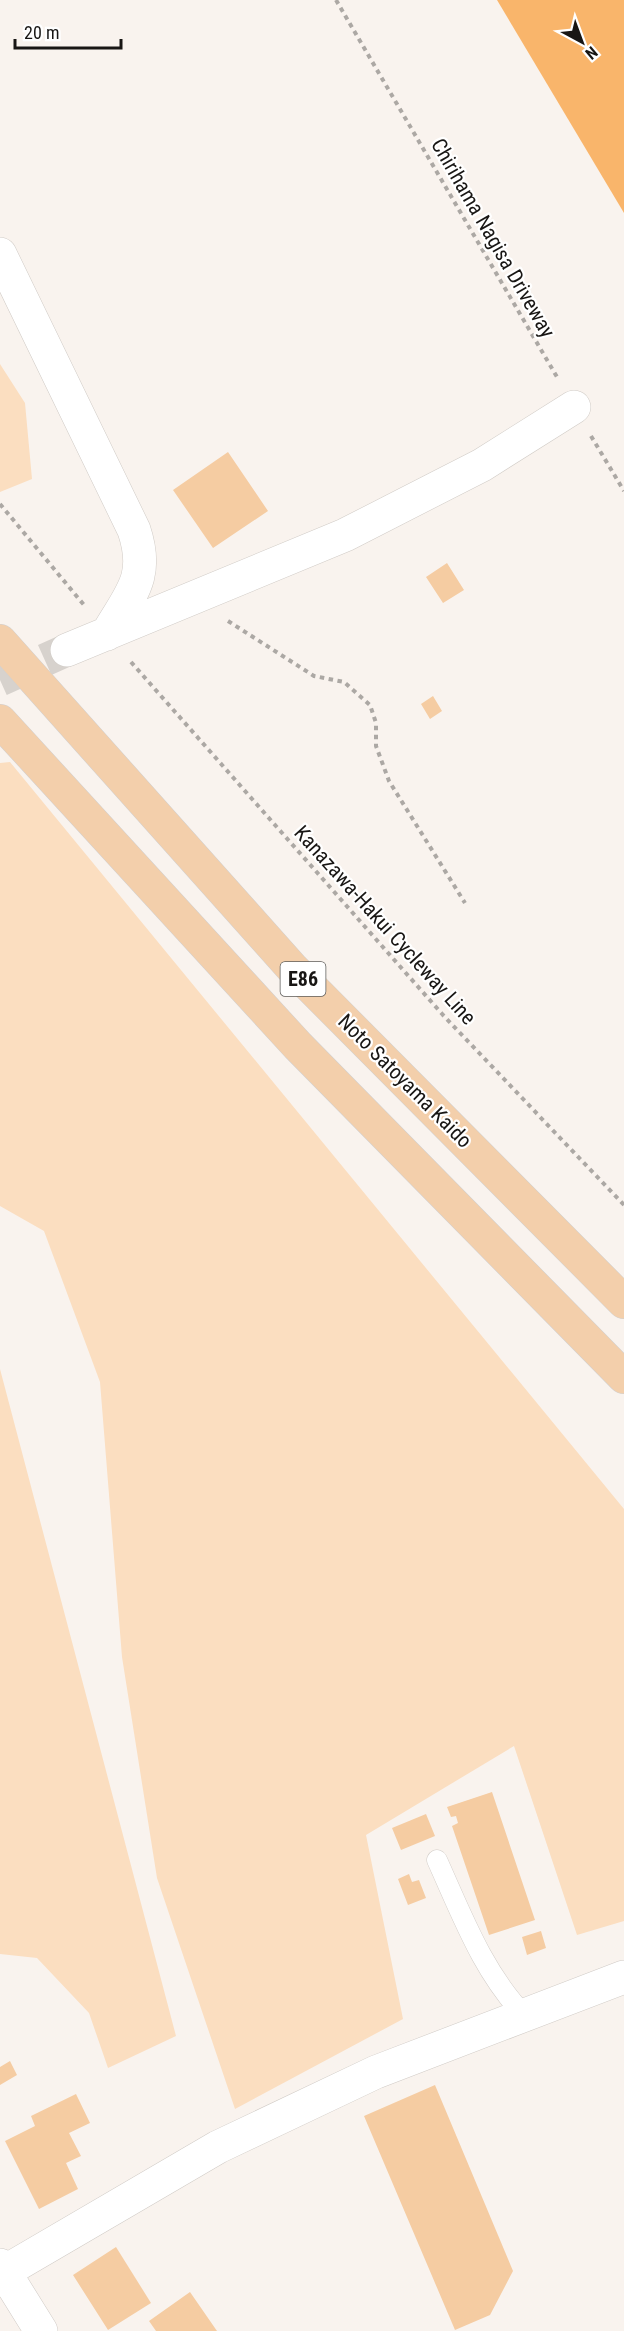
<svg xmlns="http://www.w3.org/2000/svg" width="624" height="2331" viewBox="0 0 624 2331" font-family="'Roboto Condensed',sans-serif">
  <rect width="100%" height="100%" fill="#f9f3ee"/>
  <path fill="#fbdec0" d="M 0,364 L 25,403 L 32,479 L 0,492 Z
    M 10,762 L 624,1509 L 624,1921 L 577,1935 L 514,1746 L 366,1835 L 403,2019 L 235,2109 L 157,1878 L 122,1657 L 100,1382 L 44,1231 L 0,1206 L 0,763 Z
    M 0,1369 L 176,2036 L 108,2068 L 89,2013 L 37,1958 L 0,1954 Z"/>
  <path fill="#f9b56b" d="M 497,0 L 624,0 L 624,213 Z"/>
  <path fill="#f5cca2" d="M 228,452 L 268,511 L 213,548 L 173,490 Z
    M 447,563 L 464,590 L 443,603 L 426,577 Z
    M 433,696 L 442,711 L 430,719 L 421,704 Z
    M 492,1792 L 535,1920 L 489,1935 L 452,1826 L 458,1823 L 456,1816 L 451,1817 L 447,1807 Z
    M 426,1814 L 435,1836 L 401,1850 L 392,1828 Z
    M 409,1874 L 412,1882 L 419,1880 L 426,1898 L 408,1905 L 398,1879 Z
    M 541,1931 L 546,1948 L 527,1955 L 522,1937 Z
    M 10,2061 L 17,2075 L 0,2085 L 0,2067 Z
    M 435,2085 L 513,2271 L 490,2315 L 455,2330 L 364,2116 Z
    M 76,2094 L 90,2123 L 69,2133 L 81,2156 L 66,2163 L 78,2189 L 39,2209 L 5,2141 L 35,2126 L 31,2116 Z
    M 116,2247 L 151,2303 L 108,2330 L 73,2275 Z
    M 190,2292 L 217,2331 L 156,2331 L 149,2321 Z"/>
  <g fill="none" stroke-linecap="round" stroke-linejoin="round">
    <path stroke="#d7d2cd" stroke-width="33" stroke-dasharray="33 16" stroke-linecap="butt" d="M 0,680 L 67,650"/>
    <defs>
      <path id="lane" d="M 437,1860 C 462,1915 483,1973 526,2017"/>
      <path id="street" d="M 0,254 L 134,530 C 150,578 130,594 107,634
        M 67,650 L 345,535 L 482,465 L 574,407
        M 0,2280 L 4,2272 L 218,2147 L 376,2072 L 624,1977"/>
      <path id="secondary" d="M 0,2265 L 41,2331"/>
      <path id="highway" d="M 0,641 L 293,969 L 624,1302
        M 0,721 L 298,1046 L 624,1377"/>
    </defs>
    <use href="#lane" stroke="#d0cbc6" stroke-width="21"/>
    <use href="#street" stroke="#d0cbc6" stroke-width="34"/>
    <use href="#secondary" stroke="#d0cbc6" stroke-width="34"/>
    <use href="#highway" stroke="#d1d0d0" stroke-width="34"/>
    <path stroke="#aca8a4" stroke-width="4" stroke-dasharray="4.5 4.5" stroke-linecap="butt" d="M 336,0 L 557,377
      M 591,436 L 624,491
      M 0,504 L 84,605
      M 228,621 L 314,676 L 344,682 L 370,705 L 376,723 L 376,746 L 389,781 L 465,903
      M 131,662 L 443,1015 L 624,1205"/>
    <use href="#lane" stroke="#fff" stroke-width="20"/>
    <use href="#street" stroke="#fff" stroke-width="33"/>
    <use href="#secondary" stroke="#fff" stroke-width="33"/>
    <use href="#highway" stroke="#f3cfab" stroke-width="33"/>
  </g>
  <g text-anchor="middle" stroke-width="4.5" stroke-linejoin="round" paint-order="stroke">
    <rect fill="#fff" stroke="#5d5c5a" stroke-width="1.5" x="280.5" y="962" width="45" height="34" rx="4.5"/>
    <g font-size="20" font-weight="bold" fill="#181614">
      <text x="303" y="986">E86</text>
    </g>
    <g font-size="21" fill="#181614" stroke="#fff">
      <text transform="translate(493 238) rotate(60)" y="7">Chirihama Nagisa Driveway</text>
      <text transform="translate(385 925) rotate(48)" y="7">Kanazawa-Hakui Cycleway Line</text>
      <text transform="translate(405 1081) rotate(45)" y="7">Noto Satoyama Kaido</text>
    </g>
  </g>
  <g transform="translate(582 42) rotate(139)" stroke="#ffffff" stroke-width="4.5" paint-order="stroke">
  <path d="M0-4.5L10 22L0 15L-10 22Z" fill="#181614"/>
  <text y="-9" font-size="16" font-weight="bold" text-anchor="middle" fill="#181614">N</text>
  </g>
  <path d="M15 39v9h106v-9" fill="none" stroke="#181614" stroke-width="3"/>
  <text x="24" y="39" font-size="18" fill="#181614" stroke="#ffffff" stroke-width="4.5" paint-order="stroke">20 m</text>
</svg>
